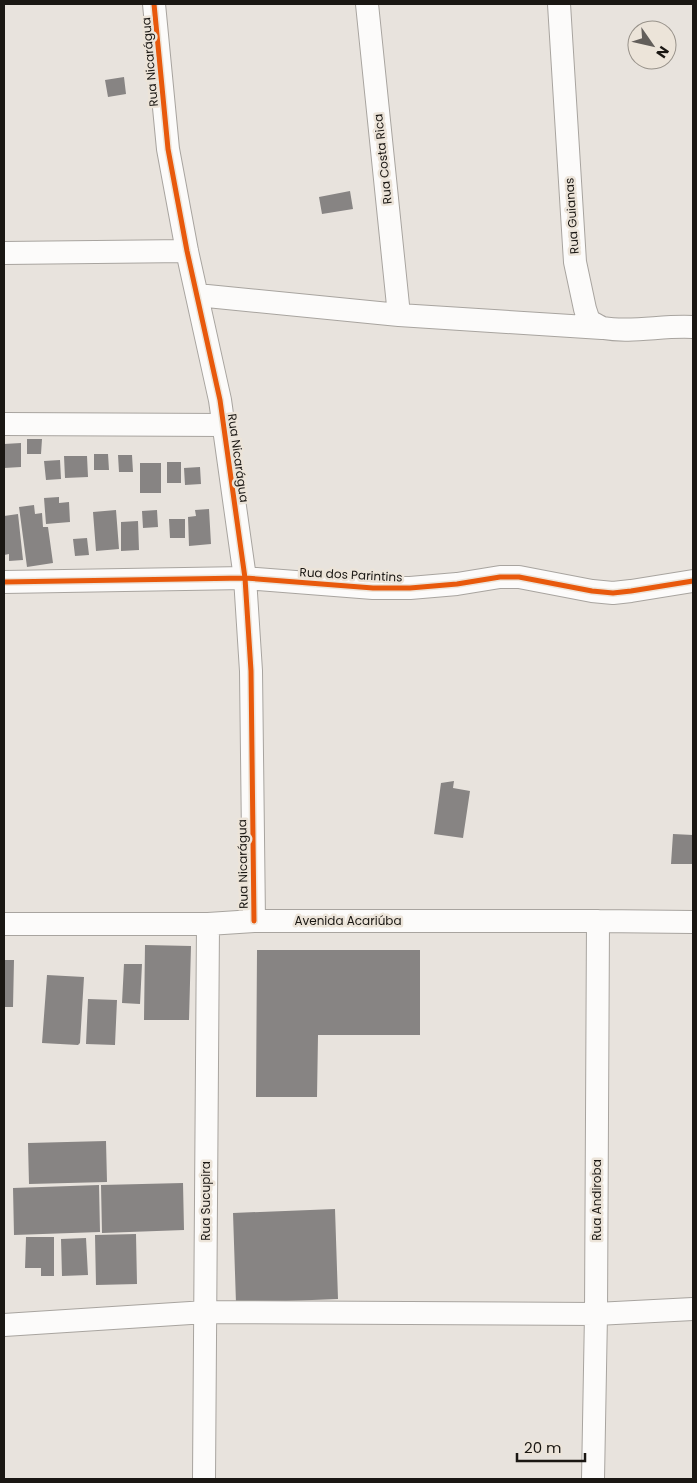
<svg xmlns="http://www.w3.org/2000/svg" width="697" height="1483" viewBox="0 0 697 1483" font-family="Poppins,sans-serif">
  <rect width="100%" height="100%" fill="#e8e3dd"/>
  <path fill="#878483" d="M 124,77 L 126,94 L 108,97 L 105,80 Z
    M 350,191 L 353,209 L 322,214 L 319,197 Z
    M 27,439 L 42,439 L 41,454 L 27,454 Z
    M 21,443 L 21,467 L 4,468 L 4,444 Z
    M 94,454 L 108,454 L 109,470 L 94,470 Z
    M 118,455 L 132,455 L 133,472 L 119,472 Z
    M 64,456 L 87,456 L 88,477 L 65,478 Z
    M 60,460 L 61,479 L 46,480 L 44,461 Z
    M 167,462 L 181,462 L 181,483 L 167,483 Z
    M 140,463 L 161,463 L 161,493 L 140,493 Z
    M 200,467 L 201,484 L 185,485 L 184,468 Z
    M 59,497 L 59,503 L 69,502 L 70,522 L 46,524 L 44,498 Z
    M 34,505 L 35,514 L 42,513 L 43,527 L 48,527 L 53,563 L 27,567 L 19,507 Z
    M 209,509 L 211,544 L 189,546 L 188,517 L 196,516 L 195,510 Z
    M 116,510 L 119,549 L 96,551 L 93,512 Z
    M 157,510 L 158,527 L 143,528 L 142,511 Z
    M 18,514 L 23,560 L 9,561 L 9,554 L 4,555 L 4,516 Z
    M 169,519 L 185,519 L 185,538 L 170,538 Z
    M 138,521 L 139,550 L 121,551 L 121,522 Z
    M 87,538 L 89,555 L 75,556 L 73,539 Z
    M 454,781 L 453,788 L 470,791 L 463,838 L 434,834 L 441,783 Z
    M 673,834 L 693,835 L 693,864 L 671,864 Z
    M 145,945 L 191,946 L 189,1020 L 144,1020 Z
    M 257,950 L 420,950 L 420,1035 L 318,1035 L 317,1097 L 256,1097 Z
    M 4,960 L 14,960 L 13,1007 L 4,1007 Z
    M 124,964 L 142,964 L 140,1004 L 122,1003 Z
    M 47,975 L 84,977 L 80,1043 L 78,1045 L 42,1043 Z
    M 88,999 L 117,1000 L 115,1045 L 86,1044 Z
    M 106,1141 L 107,1182 L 29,1184 L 28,1143 Z
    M 183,1183 L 184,1230 L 102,1233 L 101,1185 Z
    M 99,1185 L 100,1232 L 14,1235 L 13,1188 Z
    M 335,1209 L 338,1299 L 236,1303 L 233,1213 Z
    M 136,1234 L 137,1284 L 96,1285 L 95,1235 Z
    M 26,1237 L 54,1237 L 54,1276 L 41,1276 L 41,1268 L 25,1268 Z
    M 86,1238 L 88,1275 L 62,1276 L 61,1239 Z"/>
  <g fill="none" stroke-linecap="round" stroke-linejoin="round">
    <defs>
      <path id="minor" d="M 154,4 L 168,149 L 187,251 L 220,400 L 245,578 L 251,671 L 254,921
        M 367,4 L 399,315
        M 559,4 L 575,262 L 585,309 L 589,321 C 594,323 599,327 603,328 C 632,333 664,325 693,327
        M 4,253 L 187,251
        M 197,295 L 399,315 L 602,328
        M 4,424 L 224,425
        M 4,582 L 245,578 L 373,588 L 410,588 L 457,584 L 500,577 L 519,577 L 592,591 L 613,593 L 631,591 L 693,581
        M 4,924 L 208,924 L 254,921 L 598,921 L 693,922
        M 4,1325 L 206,1312 L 596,1314 L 693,1309
        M 204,1479 L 208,924
        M 593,1479 L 596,1314 L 598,921"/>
    </defs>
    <use href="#minor" stroke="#a8a49f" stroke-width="24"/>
    <use href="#minor" stroke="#fcfbfa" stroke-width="22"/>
    <defs>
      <path id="cycleway" d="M 154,4 L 168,149 L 187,251 L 220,400 L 245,578 L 251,671 L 254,921
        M 4,582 L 245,578 L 373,588 L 410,588 L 457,584 L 500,577 L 519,577 L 592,591 L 613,593 L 631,591 L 693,581"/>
    </defs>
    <use href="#cycleway" stroke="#ece4d9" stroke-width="8"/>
    <use href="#cycleway" stroke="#e8590c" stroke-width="5"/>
  </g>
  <g text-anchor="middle" stroke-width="5" stroke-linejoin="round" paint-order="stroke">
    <g font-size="12" fill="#1a1713" stroke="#ece4d9">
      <text transform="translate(150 62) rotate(-95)" y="4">Rua Nicarágua</text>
      <text transform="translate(383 159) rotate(-96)" y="4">Rua Costa Rica</text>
      <text transform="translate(572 216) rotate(-94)" y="4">Rua Guianas</text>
      <text transform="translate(238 458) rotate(82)" y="4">Rua Nicarágua</text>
      <text transform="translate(351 575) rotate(3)" y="4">Rua dos Parintins</text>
      <text transform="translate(243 864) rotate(-91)" y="4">Rua Nicarágua</text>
      <text x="348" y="925">Avenida Acariúba</text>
      <text transform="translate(597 1200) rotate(-90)" y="4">Rua Andiroba</text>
      <text transform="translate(206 1201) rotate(-90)" y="4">Rua Sucupira</text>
    </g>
  </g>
  <rect width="697" height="1483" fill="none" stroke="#1a1713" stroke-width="10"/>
  <g transform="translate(652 45) rotate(124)"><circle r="24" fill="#ece4d9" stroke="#98928a"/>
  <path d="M0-4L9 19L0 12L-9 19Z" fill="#625e5a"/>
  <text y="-8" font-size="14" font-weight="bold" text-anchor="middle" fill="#1a1713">N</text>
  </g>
  <path d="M517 1453v8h68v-8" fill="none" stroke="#1a1713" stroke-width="2.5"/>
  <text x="524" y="1453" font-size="15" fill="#1a1713" stroke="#ece4d9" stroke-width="4" paint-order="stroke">20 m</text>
</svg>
